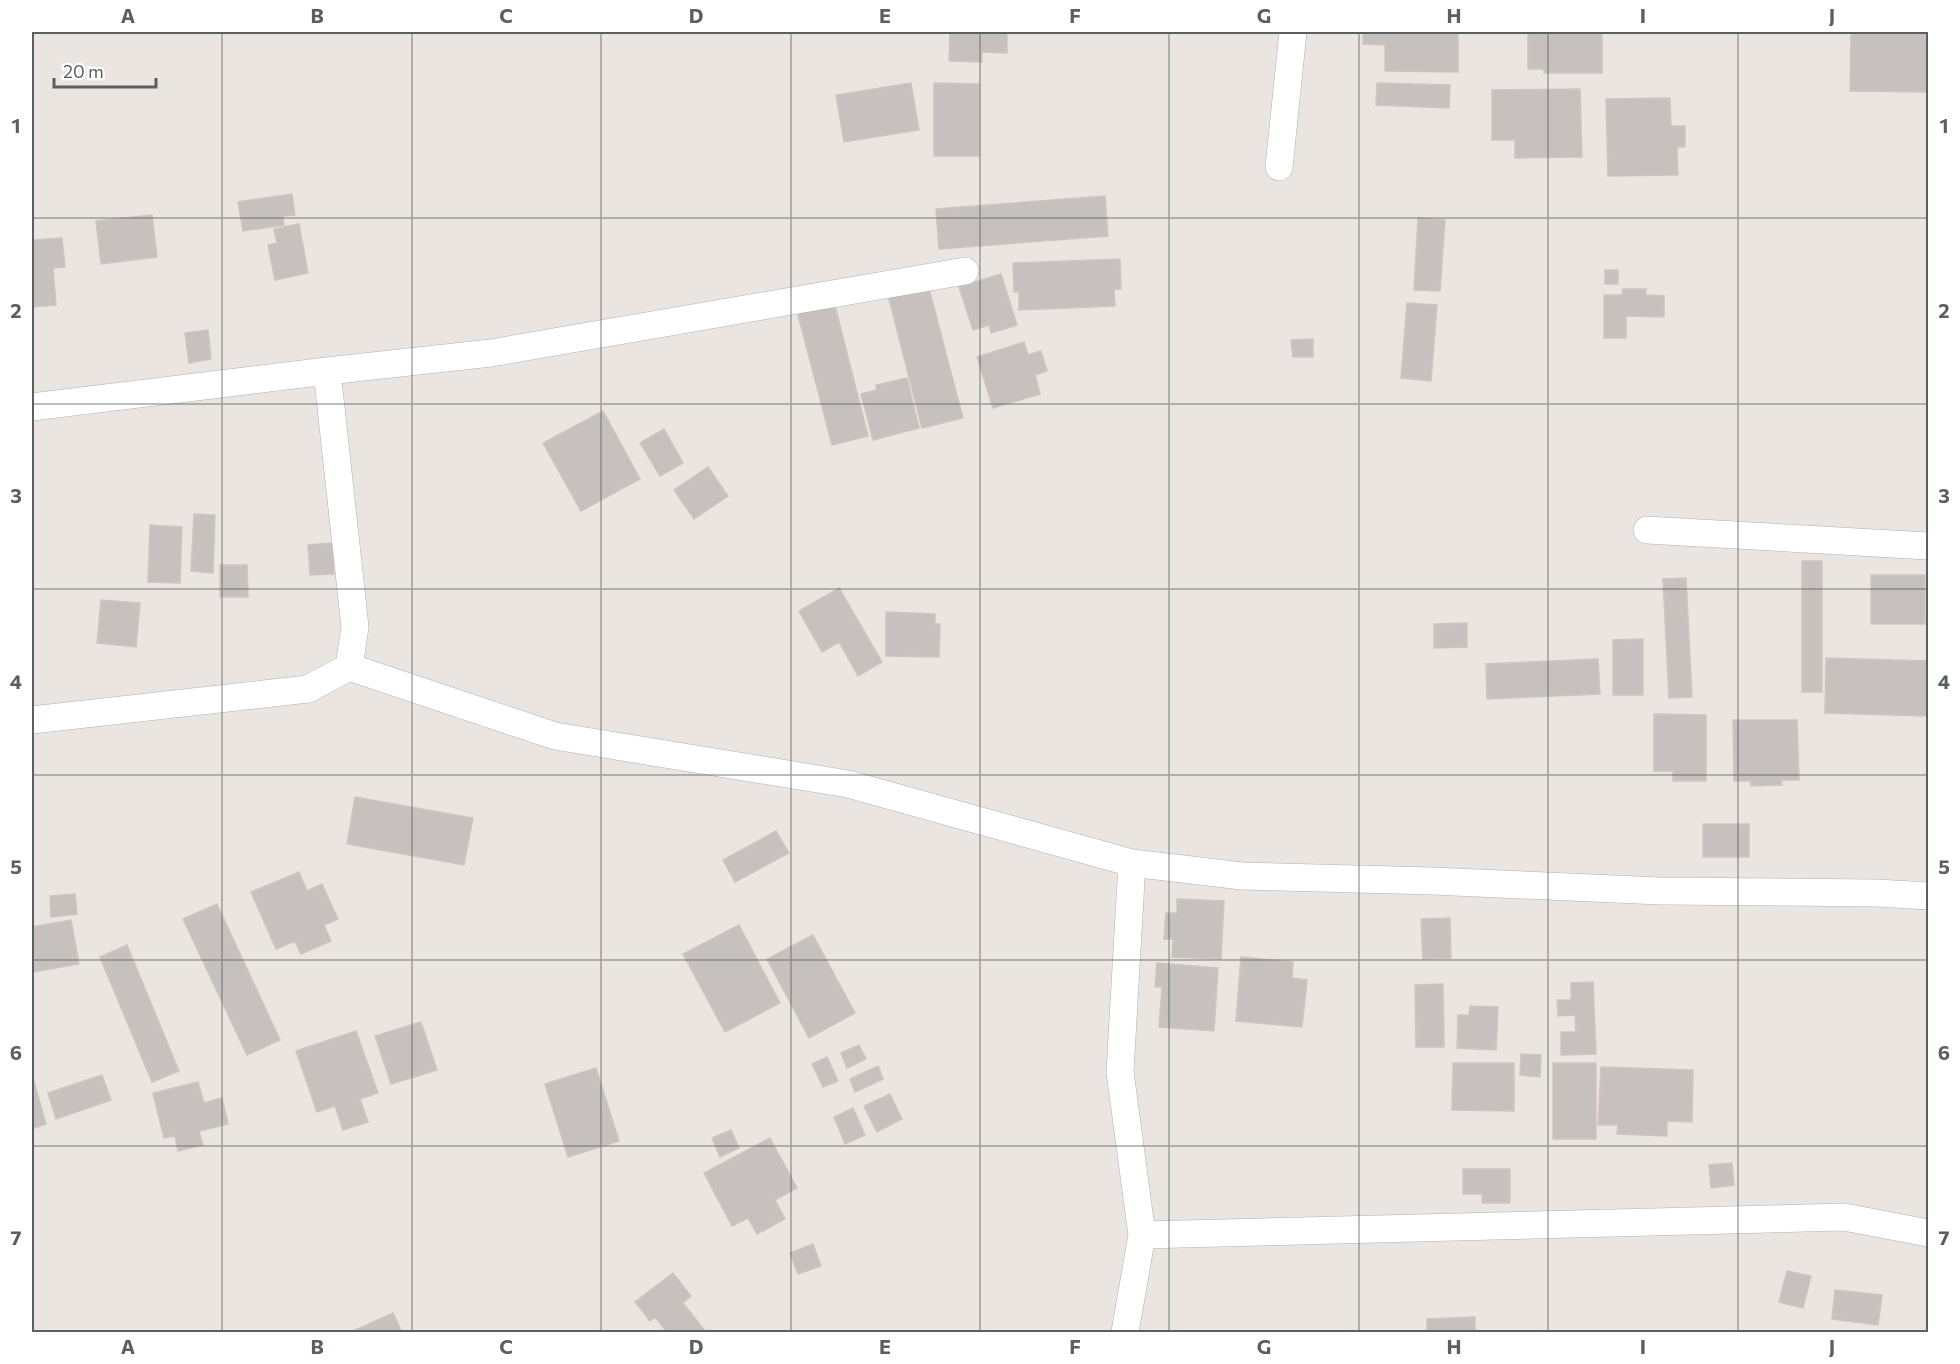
<svg xmlns="http://www.w3.org/2000/svg" width="1960" height="1364" viewBox="0 0 1960 1364" font-family="Commissioner,sans-serif">
  <rect width="100%" height="100%" fill="#ebe5e1"/>
  <path fill="#c6c0be" stroke="#cfc4c0" stroke-width="1.5" d="M 950,32 L 1007,32 L 1007,53 L 982,52 L 982,62 L 949,61 Z
    M 1363,32 L 1458,32 L 1458,72 L 1385,71 L 1385,45 L 1363,44 Z
    M 1528,32 L 1602,32 L 1602,73 L 1544,73 L 1544,69 L 1528,69 Z
    M 1851,32 L 1928,32 L 1928,92 L 1850,91 Z
    M 911,83 L 919,130 L 844,142 L 836,95 Z
    M 934,83 L 979,84 L 979,156 L 934,156 Z
    M 1377,83 L 1450,85 L 1449,108 L 1376,105 Z
    M 1580,89 L 1582,157 L 1515,158 L 1515,140 L 1492,140 L 1492,90 Z
    M 1670,98 L 1671,126 L 1685,126 L 1685,147 L 1677,147 L 1678,175 L 1608,176 L 1606,99 Z
    M 292,194 L 295,215 L 283,216 L 284,225 L 243,231 L 238,202 Z
    M 1105,196 L 1108,236 L 939,249 L 936,209 Z
    M 152,215 L 157,257 L 101,264 L 96,221 Z
    M 1418,218 L 1445,220 L 1440,291 L 1414,290 Z
    M 299,224 L 308,273 L 275,280 L 268,245 L 277,243 L 274,229 Z
    M 62,238 L 65,267 L 53,268 L 56,305 L 32,307 L 32,240 Z
    M 1120,259 L 1121,289 L 1114,289 L 1115,306 L 1019,310 L 1019,292 L 1014,292 L 1013,263 Z
    M 1605,270 L 1618,270 L 1618,284 L 1605,284 Z
    M 1001,274 L 1017,325 L 991,333 L 989,325 L 973,330 L 959,287 Z
    M 927,281 L 963,418 L 922,428 L 887,291 Z
    M 1623,289 L 1646,289 L 1646,295 L 1664,296 L 1664,317 L 1626,316 L 1626,338 L 1604,338 L 1604,295 L 1622,295 Z
    M 834,302 L 868,436 L 832,445 L 797,311 Z
    M 1407,303 L 1437,305 L 1431,381 L 1401,378 Z
    M 208,330 L 211,359 L 189,363 L 185,333 Z
    M 1313,339 L 1313,357 L 1293,357 L 1291,340 Z
    M 1024,342 L 1028,355 L 1041,351 L 1047,371 L 1035,375 L 1040,394 L 993,408 L 977,357 Z
    M 907,378 L 919,428 L 873,440 L 861,394 L 877,390 L 876,385 Z
    M 603,411 L 640,479 L 581,511 L 543,443 Z
    M 664,429 L 683,463 L 660,476 L 640,443 Z
    M 708,467 L 728,496 L 694,519 L 674,490 Z
    M 194,514 L 215,515 L 213,573 L 191,571 Z
    M 150,525 L 182,527 L 180,583 L 148,582 Z
    M 332,543 L 334,574 L 310,575 L 308,545 Z
    M 1802,561 L 1822,561 L 1822,692 L 1802,692 Z
    M 220,565 L 247,565 L 248,597 L 220,597 Z
    M 1871,575 L 1925,575 L 1925,624 L 1871,624 Z
    M 1686,578 L 1692,697 L 1669,698 L 1663,579 Z
    M 839,588 L 882,662 L 858,676 L 839,642 L 822,652 L 799,611 Z
    M 101,600 L 140,603 L 136,647 L 97,643 Z
    M 886,612 L 935,614 L 935,624 L 940,624 L 939,657 L 886,656 Z
    M 1467,623 L 1467,647 L 1434,648 L 1434,624 Z
    M 1643,639 L 1643,695 L 1613,695 L 1613,640 Z
    M 1826,658 L 1928,661 L 1928,716 L 1825,713 Z
    M 1598,659 L 1600,694 L 1487,699 L 1486,664 Z
    M 1654,714 L 1706,715 L 1706,781 L 1673,781 L 1673,771 L 1654,771 Z
    M 1733,720 L 1797,720 L 1799,780 L 1781,780 L 1782,785 L 1751,786 L 1751,781 L 1734,781 Z
    M 355,797 L 473,818 L 464,865 L 347,844 Z
    M 1703,824 L 1749,824 L 1749,857 L 1703,857 Z
    M 776,831 L 789,853 L 735,882 L 723,860 Z
    M 299,872 L 307,891 L 322,884 L 338,919 L 324,925 L 331,941 L 301,954 L 295,941 L 276,949 L 251,892 Z
    M 75,894 L 77,914 L 51,917 L 50,896 Z
    M 1177,899 L 1224,901 L 1221,959 L 1172,957 L 1173,939 L 1164,939 L 1166,913 L 1177,913 Z
    M 217,904 L 280,1040 L 247,1055 L 183,919 Z
    M 1450,918 L 1451,958 L 1423,959 L 1421,919 Z
    M 71,920 L 79,964 L 32,972 L 32,927 Z
    M 739,925 L 780,1003 L 725,1032 L 683,954 Z
    M 813,935 L 855,1013 L 809,1038 L 767,959 Z
    M 127,945 L 179,1071 L 152,1082 L 100,957 Z
    M 1241,957 L 1293,962 L 1292,978 L 1307,980 L 1302,1027 L 1236,1021 Z
    M 1157,963 L 1218,968 L 1214,1031 L 1159,1027 L 1162,987 L 1155,987 Z
    M 1593,982 L 1596,1054 L 1561,1055 L 1561,1032 L 1576,1032 L 1575,1015 L 1558,1016 L 1557,1000 L 1571,1000 L 1571,983 Z
    M 1443,984 L 1444,1047 L 1416,1047 L 1415,985 Z
    M 1470,1006 L 1498,1007 L 1496,1050 L 1457,1048 L 1458,1015 L 1469,1015 Z
    M 421,1022 L 437,1070 L 391,1084 L 375,1036 Z
    M 356,1031 L 378,1093 L 360,1099 L 368,1122 L 343,1130 L 335,1106 L 317,1112 L 296,1051 Z
    M 859,1045 L 866,1059 L 847,1068 L 841,1053 Z
    M 1521,1054 L 1541,1055 L 1540,1077 L 1520,1075 Z
    M 827,1057 L 838,1081 L 823,1087 L 812,1064 Z
    M 1453,1063 L 1514,1063 L 1514,1111 L 1452,1110 Z
    M 1553,1063 L 1596,1063 L 1596,1139 L 1553,1139 Z
    M 878,1066 L 883,1079 L 855,1092 L 850,1079 Z
    M 1601,1067 L 1693,1070 L 1692,1122 L 1667,1121 L 1667,1136 L 1617,1134 L 1618,1125 L 1598,1125 Z
    M 596,1068 L 619,1141 L 568,1157 L 545,1084 Z
    M 102,1075 L 111,1100 L 56,1119 L 48,1093 Z
    M 32,1078 L 33,1078 L 46,1124 L 32,1129 Z
    M 198,1082 L 204,1103 L 222,1098 L 228,1124 L 199,1131 L 203,1145 L 178,1151 L 175,1136 L 164,1138 L 153,1093 Z
    M 890,1094 L 902,1119 L 877,1132 L 864,1106 Z
    M 853,1108 L 865,1135 L 845,1144 L 834,1117 Z
    M 731,1130 L 739,1148 L 720,1157 L 712,1138 Z
    M 770,1138 L 797,1188 L 775,1200 L 785,1219 L 757,1234 L 748,1218 L 732,1226 L 704,1173 Z
    M 1732,1163 L 1734,1185 L 1711,1188 L 1709,1165 Z
    M 1463,1169 L 1510,1169 L 1510,1203 L 1482,1203 L 1482,1194 L 1463,1194 Z
    M 813,1244 L 821,1266 L 798,1274 L 790,1253 Z
    M 1787,1271 L 1811,1276 L 1803,1308 L 1779,1302 Z
    M 673,1273 L 691,1296 L 683,1303 L 706,1332 L 667,1332 L 655,1317 L 650,1321 L 635,1302 Z
    M 1835,1290 L 1882,1295 L 1878,1325 L 1832,1319 Z
    M 393,1313 L 401,1330 L 396,1332 L 351,1332 Z
    M 1475,1317 L 1475,1332 L 1427,1332 L 1427,1319 Z"/>
  <g fill="none" stroke-linecap="round" stroke-linejoin="round">
    <defs>
      <path id="minor" d="M 1279,167 L 1293,32
        M 32,407 L 327,371 L 491,353 L 965,271
        M 1647,530 L 1928,546
        M 349,667 L 555,736 L 848,784 L 1132,863 L 1242,876 L 1432,881 L 1660,891 L 1877,893 L 1928,896
        M 32,720 L 308,689 L 349,667 L 355,627 L 327,371
        M 1142,1235 L 1844,1217 L 1928,1233
        M 1125,1332 L 1142,1235 L 1120,1072 L 1132,863"/>
    </defs>
    <use href="#minor" stroke="#adb1b2" stroke-width="28"/>
    <use href="#minor" stroke="#fff" stroke-width="27"/>
  </g>
  <path fill="none" stroke="#5a5f60" stroke-width="1.5" stroke-opacity="0.55" d="M 222,32 L 222,1332M 412,32 L 412,1332M 601,32 L 601,1332M 791,32 L 791,1332M 980,32 L 980,1332M 1169,32 L 1169,1332M 1359,32 L 1359,1332M 1548,32 L 1548,1332M 1738,32 L 1738,1332M 32,218 L 1928,218M 32,404 L 1928,404M 32,589 L 1928,589M 32,775 L 1928,775M 32,960 L 1928,960M 32,1146 L 1928,1146"/>
  <rect width="1960" height="1364" fill="none" stroke="#ffffff" stroke-width="66"/>
  <path d="M54 78v9h102v-9" fill="none" stroke="#5a5f60" stroke-width="3"/>
  <text x="63" y="78" font-size="18" fill="#5a5f60" stroke="#ffffff" stroke-width="4.5" paint-order="stroke">20 m</text>
  <rect x="33" y="33" width="1894" height="1298" fill="none" stroke="#5a5f60" stroke-width="2"/>
  <g font-size="20" text-anchor="middle" font-weight="bold" fill="#5a5f60">
    <text x="128" y="23">A</text>
    <text x="317" y="23">B</text>
    <text x="506" y="23">C</text>
    <text x="696" y="23">D</text>
    <text x="885" y="23">E</text>
    <text x="1075" y="23">F</text>
    <text x="1264" y="23">G</text>
    <text x="1454" y="23">H</text>
    <text x="1643" y="23">I</text>
    <text x="1832" y="23">J</text>
    <text x="16" y="133">1</text>
    <text x="1944" y="133">1</text>
    <text x="16" y="318">2</text>
    <text x="1944" y="318">2</text>
    <text x="16" y="503">3</text>
    <text x="1944" y="503">3</text>
    <text x="16" y="689">4</text>
    <text x="1944" y="689">4</text>
    <text x="16" y="874">5</text>
    <text x="1944" y="874">5</text>
    <text x="16" y="1060">6</text>
    <text x="1944" y="1060">6</text>
    <text x="16" y="1245">7</text>
    <text x="1944" y="1245">7</text>
    <text x="128" y="1354">A</text>
    <text x="317" y="1354">B</text>
    <text x="506" y="1354">C</text>
    <text x="696" y="1354">D</text>
    <text x="885" y="1354">E</text>
    <text x="1075" y="1354">F</text>
    <text x="1264" y="1354">G</text>
    <text x="1454" y="1354">H</text>
    <text x="1643" y="1354">I</text>
    <text x="1832" y="1354">J</text>
  </g>
</svg>
